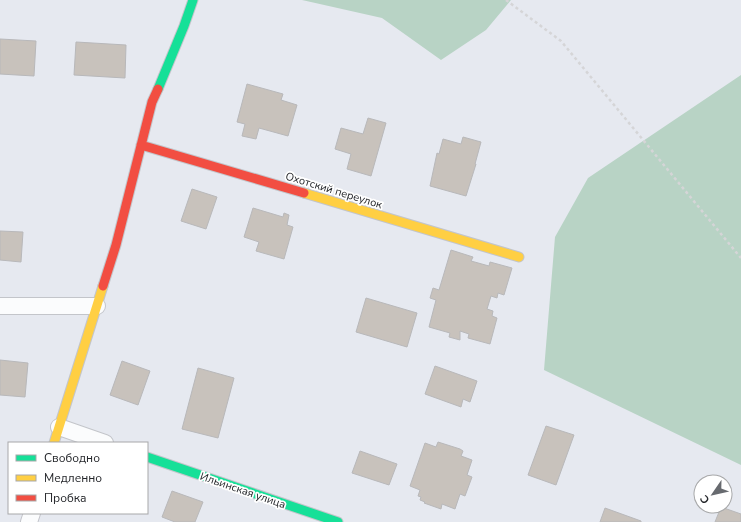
<svg xmlns="http://www.w3.org/2000/svg" width="741" height="522" viewBox="0 0 741 522" font-family="'Nunito Sans',sans-serif">
  <rect width="100%" height="100%" fill="#e6e9f0"/>
  <path fill="#b8d3c5" d="M 302,0 L 511,0 L 486,30 L 441,60 L 382,18 Z
    M 741,75 L 741,465 L 544,370 L 555,237 L 588,178 Z"/>
  <path fill="#c8c2bc" stroke="#b8b8ba" d="M 0,39 L 36,41 L 34,76 L 0,74 Z
    M 76,42 L 126,45 L 125,78 L 74,75 Z
    M 247,84 L 283,94 L 281,100 L 297,105 L 288,136 L 259,128 L 256,139 L 242,136 L 245,124 L 237,122 Z
    M 368,118 L 386,123 L 371,176 L 347,169 L 351,154 L 335,149 L 341,128 L 363,134 Z
    M 463,137 L 481,142 L 475,164 L 476,164 L 466,196 L 430,186 L 437,153 L 439,154 L 443,139 L 461,144 Z
    M 192,189 L 217,197 L 206,229 L 181,221 Z
    M 253,208 L 283,217 L 284,213 L 289,215 L 287,225 L 293,227 L 284,259 L 256,251 L 259,242 L 244,237 Z
    M 0,231 L 23,232 L 21,262 L 0,260 Z
    M 451,250 L 473,257 L 471,261 L 489,266 L 490,262 L 512,268 L 504,295 L 498,293 L 497,298 L 491,296 L 487,309 L 493,311 L 492,316 L 497,318 L 490,344 L 468,338 L 469,334 L 460,331 L 460,340 L 449,337 L 450,333 L 429,327 L 436,300 L 430,298 L 433,288 L 439,290 Z
    M 366,298 L 417,313 L 407,347 L 356,332 Z
    M 0,360 L 28,363 L 25,397 L 0,395 Z
    M 122,361 L 150,371 L 138,405 L 110,395 Z
    M 435,366 L 477,381 L 470,402 L 463,399 L 461,407 L 425,394 Z
    M 198,368 L 234,378 L 218,438 L 182,429 Z
    M 546,426 L 574,435 L 556,485 L 528,475 Z
    M 438,442 L 460,449 L 463,451 L 461,456 L 472,460 L 467,475 L 472,477 L 465,496 L 460,494 L 455,509 L 442,504 L 441,509 L 424,503 L 425,502 L 420,500 L 421,497 L 418,496 L 420,490 L 410,486 L 425,443 L 436,447 Z
    M 360,451 L 397,464 L 389,485 L 352,473 Z
    M 172,491 L 203,502 L 195,522 L 175,522 L 162,517 Z
    M 721,507 L 741,514 L 741,522 L 715,522 Z
    M 605,508 L 641,521 L 641,522 L 600,522 Z"/>
  <g fill="none" stroke-linecap="round" stroke-linejoin="round">
    <defs>
      <path id="street" d="M 0,306 L 97,306
        M 59,427 L 105,443
        M 29,522 L 32,513"/>
      <path id="fast" d="M 158,89 L 184,26 L 193,0
        M 147,457 L 338,522"/>
      <path id="slow" d="M 304,193 L 519,257
        M 54,443 L 103,286"/>
      <path id="jam" d="M 141,145 L 304,193
        M 103,286 L 116,245 L 152,102 L 158,89"/>
    </defs>
    <use href="#street" stroke="#c3c5ca" stroke-width="18"/>
    <use href="#fast" stroke="#c3c5ca" stroke-width="11"/>
    <use href="#slow" stroke="#c3c5ca" stroke-width="11"/>
    <use href="#jam" stroke="#c3c5ca" stroke-width="11"/>
    <path stroke="#d5d5d7" stroke-width="2.5" stroke-dasharray="3 3" stroke-linecap="butt" d="M 506,0 L 561,41 L 741,258"/>
    <use href="#street" stroke="#fbfcfd" stroke-width="16"/>
    <use href="#fast" stroke="#16e098" stroke-width="9"/>
    <use href="#slow" stroke="#ffcf43" stroke-width="9"/>
    <use href="#jam" stroke="#f24e42" stroke-width="9"/>
  </g>
  <g text-anchor="middle" stroke-width="3.5" stroke-linejoin="round" paint-order="stroke">
    <g font-size="11" fill="#232529" stroke="#fff">
      <text transform="translate(334 190) rotate(17)" y="4">Охотский переулок</text>
      <text transform="translate(243 490) rotate(19)" y="4">Ильинская улица</text>
    </g>
  </g>
  <rect x="8" y="442" width="140" height="72" fill="#ffffff" stroke="#a7a8a9"/>
  <rect x="16" y="455" width="20" height="6" fill="#16e098" stroke="#a7a8a9"/>
  <text x="44" y="462" font-size="12" fill="#232529">Свободно</text>
  <rect x="16" y="475" width="20" height="6" fill="#ffcf43" stroke="#a7a8a9"/>
  <text x="44" y="482" font-size="12" fill="#232529">Медленно</text>
  <rect x="16" y="495" width="20" height="6" fill="#f24e42" stroke="#a7a8a9"/>
  <text x="44" y="502" font-size="12" fill="#232529">Пробка</text>
  <g transform="translate(713 494) rotate(236)"><circle r="19" fill="#ffffff" stroke="#a7a8a9"/>
  <path d="M0-3L7 15L0 10L-7 15Z" fill="#676a6f"/>
  <text y="-6" font-size="11" font-weight="bold" text-anchor="middle" fill="#232529">С</text>
  </g>
</svg>
